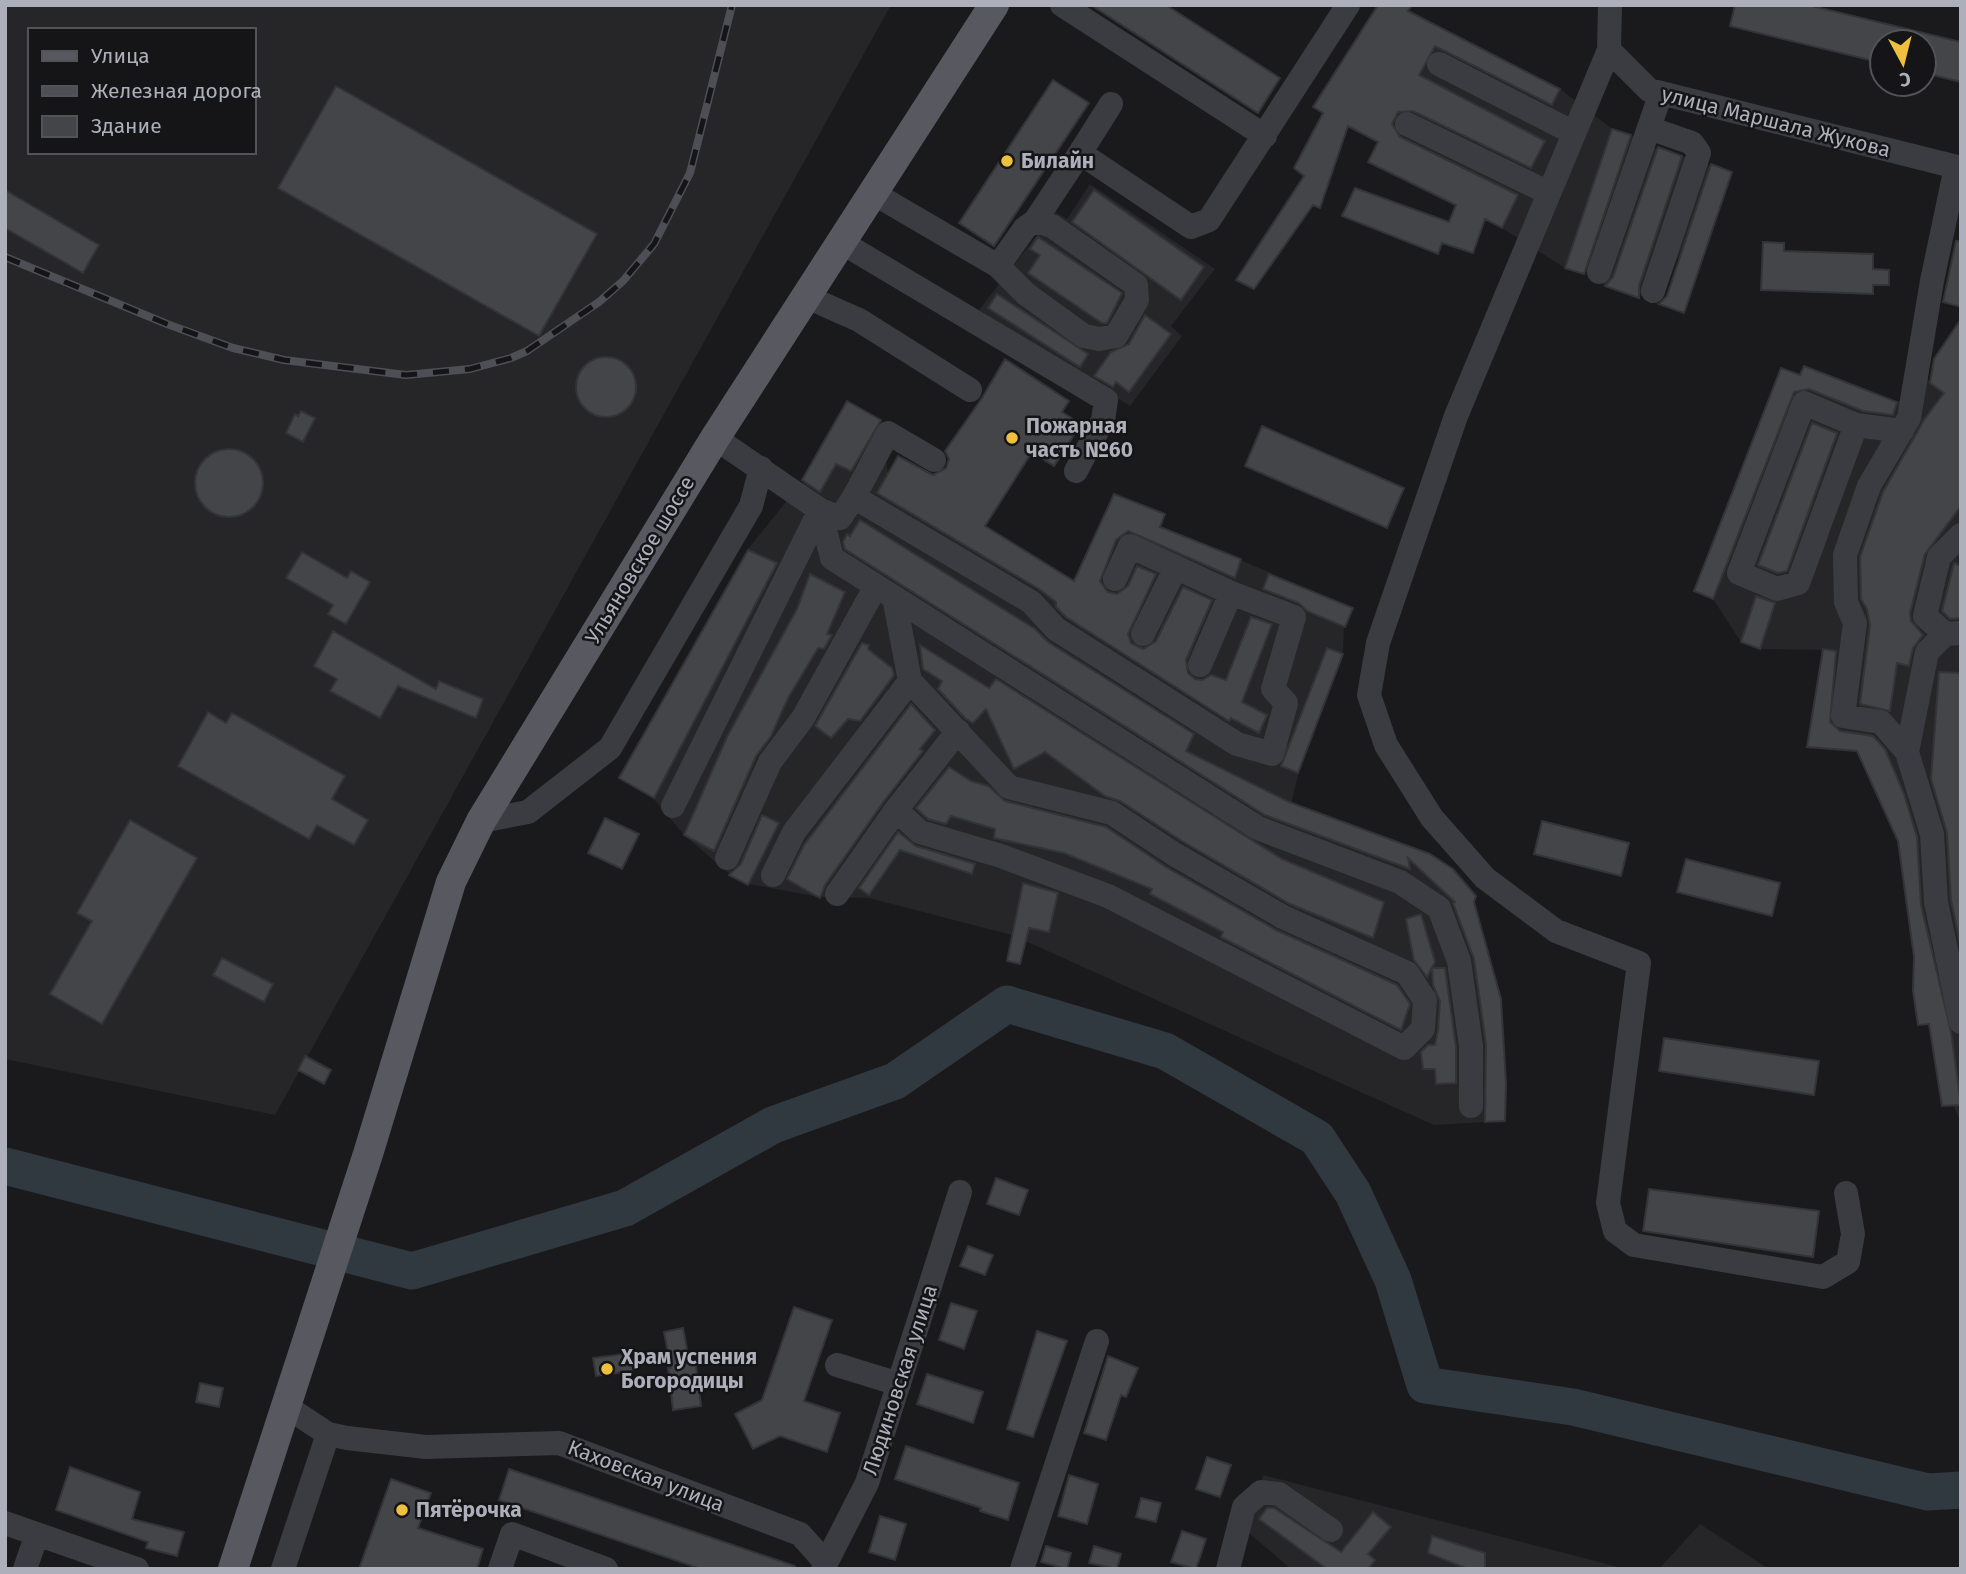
<svg xmlns="http://www.w3.org/2000/svg" width="1966" height="1574" viewBox="0 0 1966 1574" font-family="'Fira Sans',sans-serif">
  <rect width="100%" height="100%" fill="#1a1a1c"/>
  <path fill="#262629" fill-rule="evenodd" d="M 5,5 L 891,5 L 275,1115 L 5,1059 ZM 30,30 L 254,30 L 254,152 L 30,152 Z
    M 1429,31 L 1560,89 L 1612,129 L 1619,138 L 1634,136 L 1652,145 L 1664,157 L 1687,157 L 1706,163 L 1715,172 L 1658,304 L 1622,287 L 1605,286 L 1577,265 L 1565,268 L 1502,228 L 1376,133 Z
    M 1090,184 L 1215,269 L 1171,326 L 1182,336 L 1130,406 L 979,310 L 1055,212 L 1067,219 Z
    M 1922,378 L 1961,392 L 1961,1123 L 1948,1092 L 1907,833 L 1862,740 L 1822,732 L 1823,650 L 1761,649 L 1752,637 L 1741,642 L 1713,599 L 1783,383 L 1816,380 L 1897,403 Z
    M 881,421 L 888,474 L 906,496 L 1077,594 L 1115,522 L 1240,560 L 1269,572 L 1344,626 L 1343,652 L 1317,693 L 1291,805 L 1437,871 L 1468,906 L 1490,983 L 1486,1122 L 1434,1125 L 1012,935 L 869,898 L 819,897 L 749,884 L 731,875 L 684,835 L 653,798 L 748,549 L 798,487 Z
    M 1263,1475 L 1626,1569 L 1291,1569 L 1249,1533 Z
    M 1700,1524 L 1769,1569 L 1659,1569 Z"/>
  <g fill="none" stroke-linecap="round" stroke-linejoin="round">
    <path stroke="#303840" stroke-width="37" d="M 5,1166 L 412,1271 L 625,1208 L 773,1125 L 895,1081 L 1007,1004 L 1165,1051 L 1317,1138 L 1353,1193 L 1393,1280 L 1425,1385 L 1573,1407 L 1928,1492 L 1961,1490"/>
  </g>
  <path fill="#444549" stroke="#343438" stroke-width="2" d="M 1091,5 L 1166,5 L 1280,78 L 1258,113 Z
    M 1378,5 L 1412,5 L 1408,11 L 1560,89 L 1552,105 L 1435,46 L 1419,75 L 1545,141 L 1531,168 L 1413,111 L 1398,112 L 1392,124 L 1400,137 L 1518,195 L 1502,228 L 1485,219 L 1473,253 L 1442,243 L 1438,254 L 1342,216 L 1355,188 L 1449,222 L 1456,205 L 1368,162 L 1378,142 L 1348,126 L 1320,208 L 1313,205 L 1254,289 L 1236,280 L 1304,176 L 1294,168 L 1323,113 L 1313,107 Z
    M 1735,5 L 1808,5 L 1961,42 L 1961,82 L 1924,73 L 1924,42 L 1882,42 L 1882,63 L 1730,26 Z
    M 1053,80 L 1089,103 L 994,246 L 959,223 Z
    M 336,86 L 597,234 L 539,336 L 278,188 Z
    M 1612,129 L 1631,135 L 1584,274 L 1565,268 Z
    M 1658,147 L 1682,156 L 1639,286 L 1639,298 L 1605,286 L 1613,277 Z
    M 1711,164 L 1732,172 L 1684,313 L 1659,304 L 1667,296 Z
    M 5,190 L 99,245 L 83,273 L 5,228 Z
    M 1094,190 L 1204,267 L 1181,300 L 1072,222 Z
    M 1038,237 L 1122,293 L 1107,323 L 1102,323 L 1028,273 L 1040,255 L 1030,249 Z
    M 1956,241 L 1961,241 L 1961,307 L 1943,302 Z
    M 1763,242 L 1784,243 L 1784,251 L 1873,254 L 1873,269 L 1889,270 L 1889,285 L 1873,285 L 1873,294 L 1761,290 Z
    M 997,294 L 1088,354 L 1080,367 L 988,308 Z
    M 1145,315 L 1171,334 L 1129,392 L 1116,382 L 1113,387 L 1094,376 L 1111,352 L 1129,344 Z
    M 1961,319 L 1961,506 L 1925,554 L 1910,613 L 1911,621 L 1923,635 L 1913,648 L 1909,666 L 1897,663 L 1890,711 L 1860,704 L 1870,625 L 1867,609 L 1861,599 L 1860,557 L 1883,492 L 1924,420 L 1944,393 L 1930,383 L 1934,359 Z
    M576 387a30 30 0 1 1 60 0a30 30 0 1 1-60 0Z
    M 1005,359 L 1069,401 L 1062,412 L 1081,424 L 1054,466 L 1032,452 L 985,526 L 1074,581 L 1114,494 L 1165,514 L 1160,527 L 1241,559 L 1235,578 L 1128,531 L 1116,540 L 1100,581 L 1108,592 L 1117,594 L 1128,586 L 1137,566 L 1156,574 L 1128,634 L 1131,643 L 1143,649 L 1156,641 L 1183,587 L 1212,600 L 1186,660 L 1188,673 L 1195,679 L 1202,680 L 1211,675 L 1226,680 L 1251,617 L 1272,624 L 1242,702 L 1267,715 L 1259,733 L 1231,718 L 1229,721 L 1066,617 L 1056,607 L 1056,602 L 1039,589 L 877,493 L 898,456 L 933,475 L 946,468 L 949,459 L 945,451 L 982,398 Z
    M 1804,366 L 1897,402 L 1893,415 L 1863,411 L 1809,389 L 1794,392 L 1713,599 L 1694,591 L 1781,368 L 1800,375 Z
    M 847,401 L 881,420 L 851,471 L 836,464 L 820,492 L 802,480 Z
    M 301,411 L 315,418 L 303,442 L 286,433 L 295,414 L 298,416 Z
    M 1812,423 L 1837,433 L 1787,571 L 1778,573 L 1758,565 Z
    M 1262,426 L 1404,488 L 1387,528 L 1245,466 Z
    M195 483a34 34 0 1 1 68 0a34 34 0 1 1-68 0Z
    M 860,520 L 1035,629 L 1048,642 L 1194,734 L 1186,751 L 1289,802 L 1430,854 L 1453,869 L 1476,896 L 1474,902 L 1501,999 L 1506,1083 L 1505,1121 L 1485,1122 L 1486,1044 L 1474,959 L 1453,903 L 1455,902 L 1408,858 L 1410,869 L 1265,815 L 845,549 L 843,542 L 847,534 L 850,536 Z
    M 748,550 L 777,563 L 654,798 L 619,778 Z
    M 302,552 L 347,578 L 351,571 L 370,582 L 346,624 L 328,614 L 333,605 L 286,578 Z
    M 1954,563 L 1961,566 L 1961,618 L 1950,619 L 1942,611 Z
    M 810,574 L 845,592 L 827,634 L 832,635 L 824,649 L 818,648 L 788,698 L 771,736 L 756,756 L 714,851 L 684,835 L 727,737 L 797,609 Z
    M 1269,574 L 1353,608 L 1345,627 L 1307,611 L 1299,603 L 1263,589 Z
    M 1756,596 L 1775,603 L 1760,649 L 1741,642 Z
    M 333,631 L 436,689 L 439,681 L 483,699 L 476,718 L 398,686 L 380,718 L 330,691 L 337,679 L 314,666 Z
    M 862,643 L 869,645 L 868,649 L 892,668 L 894,675 L 860,721 L 848,719 L 831,738 L 815,726 Z
    M 920,645 L 989,688 L 996,679 L 1282,859 L 1384,902 L 1373,938 L 1290,904 L 1182,841 L 1120,801 L 1105,796 L 1045,752 L 1014,769 L 986,709 L 973,723 L 965,718 L 938,689 L 942,681 L 923,669 Z
    M 1327,648 L 1343,654 L 1298,773 L 1281,766 Z
    M 1823,649 L 1836,651 L 1830,722 L 1840,731 L 1873,736 L 1885,749 L 1904,794 L 1917,837 L 1921,905 L 1951,1032 L 1961,1105 L 1942,1106 L 1929,1024 L 1918,1025 L 1913,991 L 1914,957 L 1898,841 L 1857,751 L 1807,747 Z
    M 1939,672 L 1961,673 L 1961,948 L 1951,900 L 1947,833 L 1931,779 Z
    M 911,704 L 935,730 L 920,749 L 923,751 L 884,801 L 825,885 L 820,898 L 787,879 L 804,845 Z
    M 208,712 L 226,723 L 232,713 L 345,776 L 332,799 L 368,820 L 354,845 L 317,825 L 309,839 L 178,766 Z
    M 949,767 L 971,781 L 988,786 L 1005,801 L 1106,827 L 1166,867 L 1276,930 L 1397,985 L 1410,1004 L 1401,1030 L 1221,937 L 1223,932 L 1150,894 L 1152,889 L 1064,853 L 994,838 L 995,829 L 951,816 L 946,824 L 928,819 L 916,808 Z
    M 762,815 L 779,823 L 748,885 L 729,875 L 741,864 Z
    M 605,818 L 639,834 L 622,869 L 588,853 Z
    M 130,820 L 197,858 L 102,1024 L 50,994 L 92,921 L 77,913 Z
    M 1542,821 L 1629,843 L 1621,876 L 1534,854 Z
    M 898,832 L 916,846 L 975,864 L 972,874 L 900,850 L 869,895 L 859,888 Z
    M 1686,859 L 1780,883 L 1772,916 L 1677,892 Z
    M 1023,883 L 1058,893 L 1049,932 L 1029,928 L 1020,964 L 1007,961 Z
    M 1421,914 L 1435,962 L 1427,977 L 1414,960 L 1406,919 Z
    M 222,958 L 273,984 L 264,1002 L 213,975 Z
    M 1432,968 L 1445,968 L 1456,1047 L 1456,1083 L 1436,1084 L 1435,1069 L 1423,1069 L 1421,1052 L 1428,1045 L 1435,1045 L 1438,1030 L 1440,1001 L 1433,985 Z
    M 1664,1038 L 1819,1061 L 1814,1095 L 1659,1071 Z
    M 305,1056 L 331,1070 L 324,1084 L 298,1070 Z
    M 996,1178 L 1028,1190 L 1019,1215 L 987,1204 Z
    M 1649,1189 L 1819,1211 L 1813,1257 L 1643,1231 Z
    M 968,1246 L 993,1255 L 985,1275 L 960,1266 Z
    M 951,1303 L 977,1311 L 964,1349 L 939,1340 Z
    M 794,1307 L 832,1320 L 804,1401 L 840,1413 L 827,1452 L 780,1436 L 753,1449 L 735,1414 L 762,1400 Z
    M 683,1328 L 690,1365 L 696,1365 L 701,1406 L 673,1410 L 668,1368 L 671,1368 L 664,1332 Z
    M 1037,1331 L 1067,1341 L 1033,1437 L 1007,1429 Z
    M 631,1353 L 633,1371 L 596,1376 L 593,1358 Z
    M 1108,1356 L 1138,1368 L 1126,1397 L 1121,1395 L 1106,1440 L 1084,1433 Z
    M 927,1374 L 983,1392 L 973,1423 L 917,1404 Z
    M 200,1383 L 223,1388 L 219,1407 L 196,1402 Z
    M 906,1446 L 1019,1483 L 1008,1520 L 980,1511 L 981,1508 L 895,1479 Z
    M 1207,1457 L 1231,1465 L 1220,1497 L 1196,1489 Z
    M 70,1467 L 140,1492 L 132,1519 L 184,1532 L 177,1556 L 146,1548 L 148,1542 L 56,1510 Z
    M 509,1469 L 795,1566 L 795,1569 L 701,1569 L 499,1500 Z
    M 1069,1475 L 1098,1484 L 1087,1524 L 1058,1516 Z
    M 391,1479 L 431,1493 L 418,1528 L 483,1549 L 477,1569 L 359,1569 Z
    M 1141,1498 L 1161,1503 L 1156,1522 L 1136,1517 Z
    M 1267,1508 L 1274,1508 L 1341,1552 L 1373,1512 L 1391,1527 L 1368,1554 L 1375,1560 L 1368,1569 L 1327,1569 L 1259,1519 Z
    M 880,1516 L 906,1524 L 895,1560 L 869,1552 Z
    M 1182,1531 L 1206,1539 L 1196,1569 L 1171,1562 Z
    M 1432,1536 L 1485,1553 L 1485,1569 L 1468,1569 L 1428,1553 Z
    M 1046,1546 L 1071,1553 L 1067,1569 L 1041,1562 Z
    M 1094,1546 L 1121,1554 L 1117,1569 L 1089,1563 Z"/>
  <g fill="none" stroke-linecap="round" stroke-linejoin="round">
    <path stroke="#3b3c41" stroke-width="24" d="M 1062,5 L 1265,136
      M 1610,5 L 1609,50 L 1649,90 L 1961,168
      M 1609,50 L 1456,416 L 1378,643 L 1369,695 L 1386,745 L 1432,818 L 1485,878 L 1556,931 L 1639,963 L 1608,1203 L 1615,1231 L 1634,1245 L 1823,1277 L 1848,1262 L 1853,1234 L 1846,1193
      M 1439,64 L 1574,133
      M 1407,124 L 1549,193
      M 1649,128 L 1692,143 L 1699,153 L 1653,291
      M 1080,153 L 1111,104
      M 1956,167 L 1932,281 L 1909,418 L 1869,486 L 1845,555 L 1846,602 L 1855,623 L 1843,716 L 1881,722 L 1907,752 L 1932,834 L 1936,902 L 1961,1022
      M 873,193 L 998,266 L 1026,294 L 1084,336 L 1099,339 L 1116,336 L 1137,300 L 1136,285 L 1052,226 L 1035,221 L 1025,228 L 998,266
      M 1035,221 L 1080,153 L 1191,227 L 1209,220 L 1348,5
      M 841,242 L 1106,400 L 1103,420 L 1076,471
      M 1599,272 L 1661,93
      M 807,297 L 859,320 L 970,390
      M 1856,425 L 1804,403 L 1739,573 L 1777,589 L 1798,583 L 1856,425 L 1902,431
      M 715,438 L 820,510 L 832,558 L 1258,828 L 1400,882 L 1439,908 L 1459,961 L 1471,1046 L 1471,1106
      M 854,497 L 888,433 L 934,460
      M 894,597 L 910,681 L 1009,787 L 1112,813 L 1174,854 L 1283,917 L 1407,973 L 1425,1000 L 1423,1029 L 1404,1048 L 1108,896 L 1001,856 L 920,832 L 896,810 L 958,731
      M 1143,634 L 1176,567
      M 1945,634 L 1925,616 L 1939,557 L 1961,535
      M 1200,665 L 1231,593
      M 1907,752 L 1927,652 L 1945,634 L 1961,633
      M 673,806 L 820,510 L 840,518 L 854,497 L 1031,602 L 1056,629 L 1237,744 L 1272,754 L 1286,703 L 1273,689 L 1294,617 L 1231,593 L 1130,546 L 1115,579
      M 481,821 L 528,812 L 610,748 L 751,506 L 761,468
      M 727,858 L 770,762 L 803,718 L 876,586
      M 773,875 L 794,832 L 910,681
      M 837,894 L 896,810
      M 837,1365 L 899,1384
      M 284,1405 L 328,1434 L 347,1438 L 426,1447 L 559,1443 L 800,1534 L 826,1563 L 823,1569
      M 5,1523 L 137,1569
      M 826,1563 L 867,1483 L 960,1192
      M 25,1569 L 37,1534
      M 283,1569 L 328,1434
      M 500,1569 L 512,1534 L 606,1569
      M 1022,1569 L 1097,1341
      M 1228,1569 L 1244,1507 L 1261,1492 L 1279,1494 L 1331,1530"/>
    <path stroke="#575860" stroke-width="30" d="M 233,1569 L 368,1154 L 451,882 L 481,821 L 715,438 L 994,5"/>
    <defs>
      <path id="rail" d="M 5,257 L 167,324 L 233,348 L 284,360 L 406,375 L 470,369 L 511,358 L 527,351 L 599,302 L 623,281 L 654,244 L 690,173 L 732,5"/>
    </defs>
    <use href="#rail" stroke="#4e4f56" stroke-width="8"/>
    <use href="#rail" stroke="#151517" stroke-width="5" stroke-dasharray="16" stroke-linecap="butt"/>
  </g>
  <g fill="#efc03f" stroke="#151517" stroke-width="2.5">
    <circle cx="1007" cy="161" r="7"/>
    <circle cx="1012" cy="438" r="7"/>
    <circle cx="607" cy="1369" r="7"/>
    <circle cx="402" cy="1510" r="7"/>
  </g>
  <g text-anchor="middle" stroke-width="5" stroke-linejoin="round" paint-order="stroke">
    <g font-size="21" fill="#adb0bb" stroke="#151517">
      <text transform="translate(1776 122) rotate(14)" y="7">улица Маршала Жукова</text>
      <text transform="translate(640 560) rotate(-59)" y="7">Ульяновское шоссе</text>
      <text transform="translate(900 1380) rotate(-72)" y="7">Людиновская улица</text>
      <text transform="translate(646 1476) rotate(21)" y="7">Каховская улица</text>
    </g>
    <g font-size="21" font-weight="bold" fill="#adb0bb" stroke="#151517" text-anchor="start">
      <text x="1021" y="168">Билайн</text>
      <text x="1026" y="433">Пожарная<tspan x="1026" dy="24">часть №60</tspan></text>
      <text x="621" y="1364">Храм успения<tspan x="621" dy="24">Богородицы</tspan></text>
      <text x="416" y="1517">Пятёрочка</text>
    </g>
  </g>
  <rect width="1966" height="1574" fill="none" stroke="#adb0bb" stroke-width="14"/>
  <rect x="28" y="28" width="228" height="126" fill="#151517" stroke="#525359" stroke-width="2"/>
  <rect x="42" y="51" width="35" height="10" fill="#575860" stroke="#525359" stroke-width="2"/>
  <text x="91" y="63" font-size="21" fill="#adb0bb">Улица</text>
  <rect x="42" y="86" width="35" height="10" fill="#4e4f56" stroke="#525359" stroke-width="2"/>
  <text x="91" y="98" font-size="21" fill="#adb0bb">Железная дорога</text>
  <rect x="42" y="116" width="35" height="21" fill="#444549" stroke="#525359" stroke-width="2"/>
  <text x="91" y="133" font-size="21" fill="#adb0bb">Здание</text>
  <g transform="translate(1903 63) rotate(173)"><circle r="33" fill="#151517" stroke="#525359" stroke-width="2"/>
  <path d="M0-5L12 26L0 18L-12 26Z" fill="#efc03f"/>
  <text y="-10" font-size="19" font-weight="bold" text-anchor="middle" fill="#adb0bb">С</text>
  </g>
</svg>
